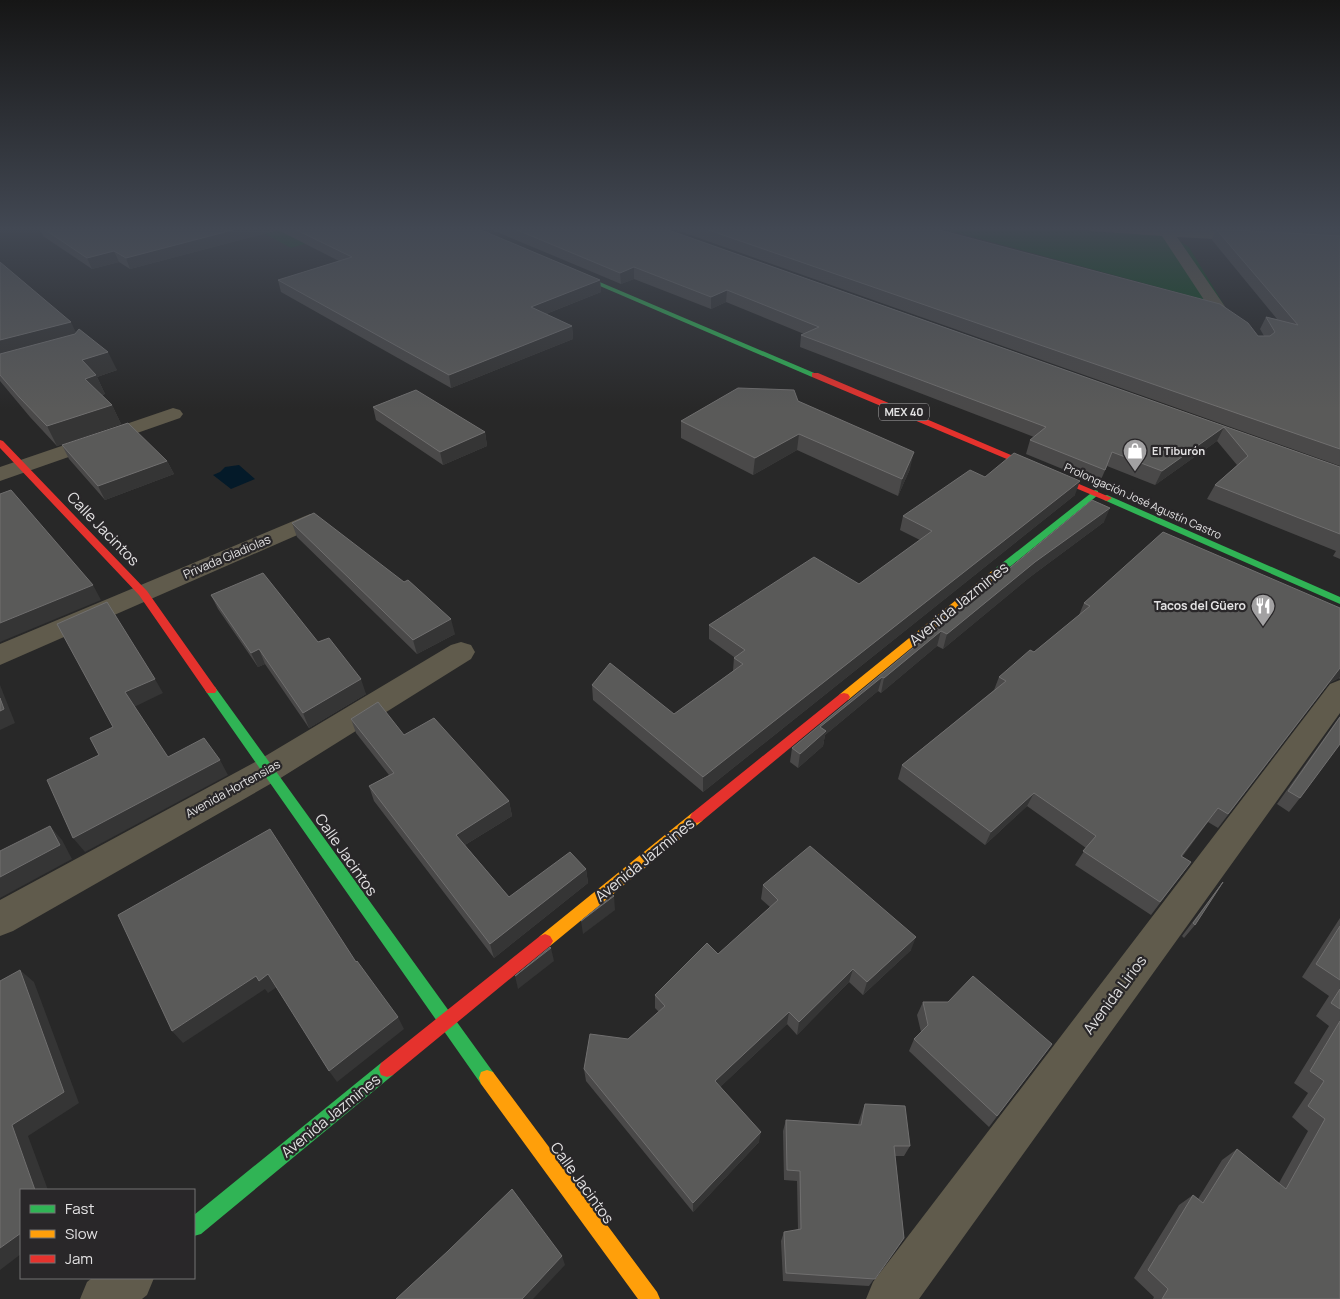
<svg xmlns="http://www.w3.org/2000/svg" width="1340" height="1299" viewBox="0 0 1340 1299" font-family="Manrope,sans-serif">
  <rect width="100%" height="100%" fill="#282828"/>
  <path fill="#09461b" d="M 360,227 L 291,248 L 260,231 Z
    M 936,227 L 1016,227 L 1171,236 L 1189,247 L 1224,305 Z"/>
  <path fill="#041a29" d="M 239,465 L 255,479 L 231,489 L 213,475 L 220,472 L 225,467 Z"/>
  <g fill="none" stroke-linecap="round" stroke-linejoin="round">
    <path fill="#605b4c" fill-rule="evenodd" d="M 1084,227 L 1164,227 L 1251,233 L 1256,234 L 1258,237 L 1256,240 L 1251,241 L 1177,237 L 1226,308 L 1224,312 L 1212,312 L 1162,236 L 1091,231 Z
      M 173,408 L 180,410 L 183,414 L 180,418 L 0,481 L 0,467 Z
      M 310,514 L 318,516 L 322,521 L 318,526 L 0,665 L 0,644 Z
      M 461,642 L 471,645 L 475,652 L 471,659 L 279,779 L 13,931 L 0,936 L 0,900 L 257,761 L 451,645 Z
      M 1340,680 L 1340,713 L 919,1299 L 866,1299 L 873,1282 L 1330,684 Z
      M 92,1278 L 154,1278 L 147,1295 L 142,1299 L 80,1299 L 87,1282 Z"/>
    <path fill="#30b455" fill-rule="evenodd" d="M 565,269 L 569,269 L 819,375 L 812,377 L 565,271 Z
      M 1095,490 L 1098,491 L 1098,495 L 1000,575 L 992,575 L 991,573 L 992,571 Z
      M 1107,495 L 1340,597 L 1340,604 L 1104,500 L 1104,496 Z
      M 211,686 L 215,687 L 493,1072 L 495,1078 L 493,1084 L 487,1086 L 481,1084 L 207,693 L 205,690 L 207,687 Z
      M 387,1061 L 393,1063 L 395,1069 L 393,1075 L 201,1234 L 194,1236 L 194,1215 L 381,1063 Z"/>
    <path fill="#ff9f0a" fill-rule="evenodd" d="M 996,570 L 1000,571 L 1001,573 L 1000,575 L 848,700 L 840,700 L 838,697 L 840,694 L 992,571 Z
      M 697,811 L 702,813 L 704,817 L 702,821 L 550,946 L 545,948 L 540,946 L 537,941 L 540,936 L 692,813 Z
      M 487,1070 L 493,1072 L 657,1292 L 660,1299 L 638,1299 L 481,1084 L 479,1078 L 481,1072 Z"/>
    <path fill="#e5322d" fill-rule="evenodd" d="M 812,373 L 818,373 L 1112,498 L 1107,501 L 1104,500 L 812,377 Z
      M 0,440 L 3,441 L 147,591 L 215,687 L 217,690 L 215,693 L 207,693 L 139,595 L 0,448 Z
      M 844,693 L 848,694 L 850,697 L 848,700 L 702,821 L 697,823 L 692,821 L 690,817 L 692,813 L 840,694 Z
      M 545,934 L 550,936 L 553,941 L 550,946 L 393,1075 L 387,1077 L 381,1075 L 379,1069 L 381,1063 L 540,936 Z"/>
  </g>
  <path fill="#4a4949" d="M 39,227 L 474,227 L 600,280 L 601,292 L 546,314 L 572,326 L 573,339 L 451,388 L 281,292 L 278,280 L 339,261 L 278,230 L 130,269 L 119,262 L 92,269 L 43,236 Z
    M 485,227 L 660,227 L 1340,467 L 1340,559 L 1333,556 L 1336,551 L 1207,499 L 1215,485 L 1237,465 L 1217,441 L 1155,485 L 1107,466 L 1099,484 L 1026,454 L 1030,440 L 1034,437 L 800,347 L 801,335 L 804,334 L 726,302 L 711,309 L 634,279 L 621,284 Z
    M 668,227 L 928,227 L 1258,336 L 1264,336 L 1260,329 L 1266,317 L 1277,319 L 1212,240 L 1216,229 L 1306,234 L 1199,227 L 1340,227 L 1340,466 Z
    M 0,262 L 117,370 L 97,377 L 105,394 L 102,395 L 112,405 L 121,424 L 57,446 L 30,417 L 0,381 Z
    M 798,401 L 910,469 L 898,496 L 797,450 L 753,475 L 681,438 L 681,421 Z
    M 373,407 L 485,432 L 487,446 L 443,465 L 376,420 Z
    M 62,445 L 167,461 L 174,474 L 105,500 L 69,459 Z
    M 985,477 L 1075,495 L 703,792 L 593,700 L 592,685 L 674,714 L 733,671 L 734,657 L 709,639 L 709,625 L 859,584 L 920,540 L 900,530 L 903,516 Z
    M 1092,500 L 1104,522 L 1030,577 L 943,649 L 937,646 L 881,693 L 878,691 L 825,735 L 823,746 L 798,768 L 790,762 L 792,748 Z
    M 292,523 L 455,634 L 417,654 L 297,537 Z
    M 211,595 L 318,642 L 366,694 L 309,728 L 265,664 L 258,667 L 218,609 Z
    M 1084,603 L 1340,608 L 1340,679 L 1339,678 L 1329,683 L 1218,828 L 1208,822 L 1182,857 L 1191,862 L 1151,915 L 1075,865 L 1086,848 L 1027,806 L 985,845 L 898,779 L 902,765 L 994,690 L 999,677 L 1034,652 L 1079,615 Z
    M 1340,716 L 1340,744 L 1300,798 L 1289,812 L 1277,804 Z
    M 351,719 L 404,735 L 509,801 L 512,816 L 465,845 L 509,897 L 586,869 L 588,883 L 494,958 L 374,801 L 369,786 L 389,775 L 356,733 Z
    M 1223,882 L 1195,925 L 1184,938 L 1182,936 Z
    M 763,885 L 911,950 L 863,995 L 849,982 L 797,1035 L 787,1024 L 720,1087 L 759,1142 L 693,1212 L 586,1081 L 584,1069 L 628,1039 L 659,1012 L 655,1008 L 655,995 L 718,954 L 770,907 L 761,899 Z
    M 1340,918 L 1340,1299 L 1153,1299 L 1154,1297 L 1134,1278 L 1179,1205 L 1193,1195 L 1198,1199 L 1222,1160 L 1237,1149 L 1279,1183 L 1308,1131 L 1292,1117 L 1308,1093 L 1294,1083 L 1329,1026 L 1316,1016 L 1329,996 L 1302,977 Z
    M 923,1002 L 1052,1044 L 989,1127 L 909,1051 L 914,1039 L 921,1032 L 917,1015 Z
    M 865,1104 L 910,1146 L 904,1156 L 895,1156 L 904,1238 L 869,1286 L 783,1281 L 781,1241 L 784,1232 L 798,1230 L 797,1181 L 784,1180 L 783,1131 L 786,1120 L 858,1124 L 861,1115 Z"/>
  <path fill="#353535" d="M 244,227 L 277,227 L 278,230 L 130,269 L 126,258 Z
    M 114,251 L 119,262 L 92,269 L 87,258 Z
    M 634,267 L 634,279 L 621,284 L 620,273 Z
    M 600,280 L 601,292 L 533,319 L 531,307 Z
    M 727,290 L 726,302 L 711,309 L 711,297 Z
    M 71,322 L 79,339 L 0,360 L 0,340 Z
    M 572,326 L 573,339 L 451,388 L 449,375 Z
    M 108,352 L 117,370 L 97,377 L 105,394 L 94,397 L 85,379 L 82,360 Z
    M 112,405 L 121,424 L 57,446 L 47,426 Z
    M 1224,427 L 1217,441 L 1155,485 L 1162,471 Z
    M 485,432 L 487,446 L 443,465 L 440,452 Z
    M 799,434 L 797,450 L 753,475 L 755,458 Z
    M 914,452 L 910,469 L 898,496 L 902,479 Z
    M 167,461 L 174,474 L 105,500 L 98,486 Z
    M 1080,481 L 1075,495 L 703,792 L 703,777 Z
    M 1110,508 L 1104,522 L 1030,577 L 943,649 L 947,634 L 1035,562 Z
    M 93,585 L 101,600 L 0,642 L 0,623 Z
    M 451,619 L 455,634 L 417,654 L 413,640 Z
    M 941,631 L 937,646 L 881,693 L 884,678 Z
    M 259,649 L 265,664 L 258,667 L 251,653 Z
    M 1340,668 L 1340,677 L 1339,678 L 1329,683 L 1218,828 L 1339,669 Z
    M 882,677 L 878,691 L 825,735 L 823,746 L 798,768 L 800,754 L 820,727 Z
    M 155,679 L 163,693 L 134,707 L 125,692 Z
    M 361,679 L 366,694 L 309,728 L 303,713 Z
    M 0,685 L 15,723 L 0,730 Z
    M 220,760 L 228,775 L 85,852 L 73,838 Z
    M 1034,793 L 1027,806 L 985,845 L 991,832 Z
    M 509,801 L 512,816 L 460,848 L 456,835 Z
    M 50,826 L 62,840 L 72,859 L 0,898 L 0,877 Z
    M 586,869 L 588,883 L 494,958 L 490,944 Z
    M 614,896 L 615,910 L 583,934 L 581,921 Z
    M 916,937 L 911,950 L 863,995 L 867,982 Z
    M 551,948 L 554,961 L 518,989 L 515,976 Z
    M 853,969 L 849,982 L 797,1035 L 799,1022 Z
    M 20,970 L 34,982 L 79,1103 L 28,1136 L 48,1190 L 35,1190 L 12,1125 Z
    M 268,974 L 277,987 L 268,993 L 265,989 L 183,1043 L 172,1031 L 256,976 Z
    M 789,1012 L 787,1024 L 714,1093 L 715,1081 Z
    M 398,1017 L 404,1029 L 337,1082 L 329,1071 Z
    M 761,1132 L 759,1142 L 693,1212 L 693,1203 Z
    M 21,1233 L 21,1254 L 0,1270 L 0,1248 Z
    M 562,1256 L 565,1265 L 533,1299 L 522,1299 Z"/>
  <path fill="#5a5a59" stroke="#706f6f" d="M 41,227 L 244,227 L 126,258 L 114,251 L 87,258 Z
    M 290,227 L 474,227 L 600,280 L 531,307 L 572,326 L 449,375 L 278,280 L 352,257 Z
    M 510,227 L 660,227 L 1340,467 L 1340,534 L 1215,485 L 1248,456 L 1224,427 L 1162,471 L 1112,452 L 1105,470 L 1030,440 L 1046,427 L 801,335 L 819,327 L 727,290 L 711,297 L 634,267 L 620,273 Z
    M 700,227 L 928,227 L 1220,304 L 1248,323 L 1258,336 L 1270,336 L 1275,332 L 1266,317 L 1298,325 L 1216,229 L 1340,236 L 1340,449 Z
    M 0,262 L 71,322 L 0,340 Z
    M 79,329 L 108,352 L 82,360 L 96,375 L 85,379 L 112,405 L 47,426 L 20,398 L 0,375 L 0,354 L 75,334 Z
    M 738,388 L 794,390 L 798,401 L 914,452 L 902,479 L 799,434 L 755,458 L 681,421 Z
    M 416,390 L 485,432 L 440,452 L 373,407 Z
    M 128,423 L 167,461 L 98,486 L 62,445 Z
    M 1014,453 L 1080,481 L 703,777 L 592,685 L 610,663 L 674,714 L 743,664 L 734,658 L 745,650 L 709,625 L 814,557 L 859,584 L 932,531 L 903,516 L 970,470 L 985,477 Z
    M 11,490 L 93,585 L 0,623 L 0,494 Z
    M 1092,500 L 1110,508 L 1035,562 L 947,634 L 941,631 L 884,678 L 882,677 L 820,727 L 826,731 L 800,754 L 792,748 Z
    M 314,513 L 404,582 L 408,580 L 451,619 L 413,640 L 292,523 Z
    M 1163,532 L 1340,608 L 1340,668 L 1228,814 L 1218,808 L 1181,856 L 1191,862 L 1160,902 L 1083,851 L 1096,836 L 1034,793 L 991,832 L 902,765 L 1006,681 L 999,677 L 1030,650 L 1034,652 L 1090,606 L 1084,603 Z
    M 263,573 L 318,642 L 329,638 L 361,679 L 303,713 L 259,649 L 251,653 L 211,595 Z
    M 107,602 L 155,679 L 125,692 L 168,757 L 204,738 L 220,760 L 73,838 L 47,780 L 99,755 L 90,738 L 113,727 L 57,624 Z
    M 0,698 L 4,709 L 0,711 Z
    M 378,702 L 404,735 L 434,718 L 509,801 L 456,835 L 509,897 L 570,852 L 586,869 L 490,944 L 369,786 L 394,773 L 351,719 Z
    M 1340,717 L 1340,744 L 1300,798 L 1288,791 Z
    M 50,826 L 60,845 L 0,877 L 0,851 Z
    M 270,829 L 356,962 L 357,961 L 398,1017 L 329,1071 L 268,974 L 259,981 L 256,976 L 172,1031 L 118,915 Z
    M 810,846 L 916,937 L 867,982 L 853,969 L 799,1022 L 789,1012 L 715,1081 L 761,1132 L 693,1203 L 584,1069 L 590,1034 L 628,1039 L 665,1006 L 655,995 L 707,943 L 718,954 L 778,900 L 763,885 Z
    M 1223,882 L 1195,925 L 1193,923 Z
    M 613,895 L 614,896 L 581,921 Z
    M 1340,926 L 1340,980 L 1316,964 Z
    M 550,947 L 551,948 L 515,976 Z
    M 20,970 L 64,1092 L 12,1125 L 35,1190 L 21,1190 L 21,1233 L 0,1248 L 0,981 Z
    M 973,976 L 1052,1044 L 997,1116 L 914,1039 L 928,1025 L 923,1002 L 948,1002 Z
    M 1340,989 L 1340,1009 L 1331,1003 Z
    M 1340,1021 L 1340,1299 L 1162,1299 L 1168,1289 L 1148,1270 L 1193,1195 L 1203,1203 L 1237,1149 L 1286,1189 L 1325,1119 L 1308,1106 L 1324,1081 L 1310,1071 Z
    M 865,1104 L 905,1106 L 910,1146 L 894,1146 L 904,1238 L 875,1279 L 786,1273 L 784,1232 L 801,1229 L 800,1171 L 787,1170 L 786,1120 L 861,1125 Z
    M 512,1189 L 562,1256 L 522,1299 L 396,1299 L 448,1251 Z"/>
  <linearGradient id="sky" x2="0" y2="1"><stop stop-color="#161616"/><stop offset="0.56" stop-color="#424853"/><stop offset="1" stop-color="#424853" stop-opacity="0"/></linearGradient>
  <rect width="1340" height="409" fill="url(#sky)"/>
  <defs>
    <symbol id="shop-pin" viewBox="-11 -11 22 30"><path d="M0 17L-7.5 6A9.5 9.5 0 1 1 7.5 6Z" fill="#a2a1a2" stroke="#292729"/><path d="M-5-2.5h2.3a2.7 3.5 0 0 1 5.4 0H5L5.5 6h-11ZM-1.5-2.5h3a1.5 2.3 0 0 0-3 0Z" fill="#fff"/></symbol>
    <symbol id="restaurant-pin" viewBox="-11 -11 22 30"><path d="M0 17L-7.5 6A9.5 9.5 0 1 1 7.5 6Z" fill="#a2a1a2" stroke="#292729"/><path d="M-5-6h1v4h1v-4h1v4h1v-4h1v5L-1.5 .5V6h-2V.5L-5-1ZM5-6V6H3V1.5H1.5Q1.5-4 5-6Z" fill="#fff"/></symbol>
  </defs>
  <g fill-rule="evenodd">
    <use href="#shop-pin" x="1121" y="437" width="28" height="38"/>
    <use href="#restaurant-pin" x="1249" y="592" width="28" height="38"/>
  </g>
  <g text-anchor="middle" stroke-width="4.5" stroke-linejoin="round" paint-order="stroke">
    <rect fill="#292729" stroke="#abaaab" stroke-width="1" x="879" y="403.5" width="50" height="17" rx="4"/>
    <g font-size="11" font-weight="bold" fill="#e3e2e3">
      <text x="904" y="416">MEX 40</text>
    </g>
    <g font-size="11" font-weight="bold" fill="#e3e2e3" stroke="#292729" text-anchor="start">
      <text x="1152" y="455">El Tiburón</text>
    </g>
    <g font-size="11" fill="#e3e2e3" stroke="#292729">
      <text transform="translate(1143 501) rotate(24)" y="4">Prolongación José Agustín Castro</text>
    </g>
    <g font-size="12" fill="#e3e2e3" stroke="#292729">
      <text transform="translate(227 557) rotate(-23)" y="4">Privada Gladiolas</text>
      <text transform="translate(233 789) rotate(-29)" y="4">Avenida Hortensias</text>
    </g>
    <g font-size="12" font-weight="bold" fill="#e3e2e3" stroke="#292729" text-anchor="end">
      <text x="1246" y="610">Tacos del Güero</text>
    </g>
    <g font-size="15" fill="#e3e2e3" stroke="#292729">
      <text transform="translate(103 529) rotate(46)" y="5">Calle Jacintos</text>
      <text transform="translate(959 604) rotate(-39)" y="5">Avenida Jazmines</text>
      <text transform="translate(346 855) rotate(55)" y="5">Calle Jacintos</text>
      <text transform="translate(645 860) rotate(-39)" y="5">Avenida Jazmines</text>
      <text transform="translate(1115 995) rotate(-53)" y="5">Avenida Lirios</text>
      <text transform="translate(331 1116) rotate(-39)" y="5">Avenida Jazmines</text>
      <text transform="translate(582 1183) rotate(54)" y="5">Calle Jacintos</text>
    </g>
  </g>
  <rect x="20" y="1189" width="175" height="90" fill="#292729" stroke="#737273"/>
  <rect x="30" y="1205" width="25" height="8" fill="#30b455" stroke="#737273"/>
  <text x="65" y="1214" font-size="15" fill="#e3e2e3">Fast</text>
  <rect x="30" y="1230" width="25" height="8" fill="#ff9f0a" stroke="#737273"/>
  <text x="65" y="1239" font-size="15" fill="#e3e2e3">Slow</text>
  <rect x="30" y="1255" width="25" height="8" fill="#e5322d" stroke="#737273"/>
  <text x="65" y="1264" font-size="15" fill="#e3e2e3">Jam</text>
</svg>
